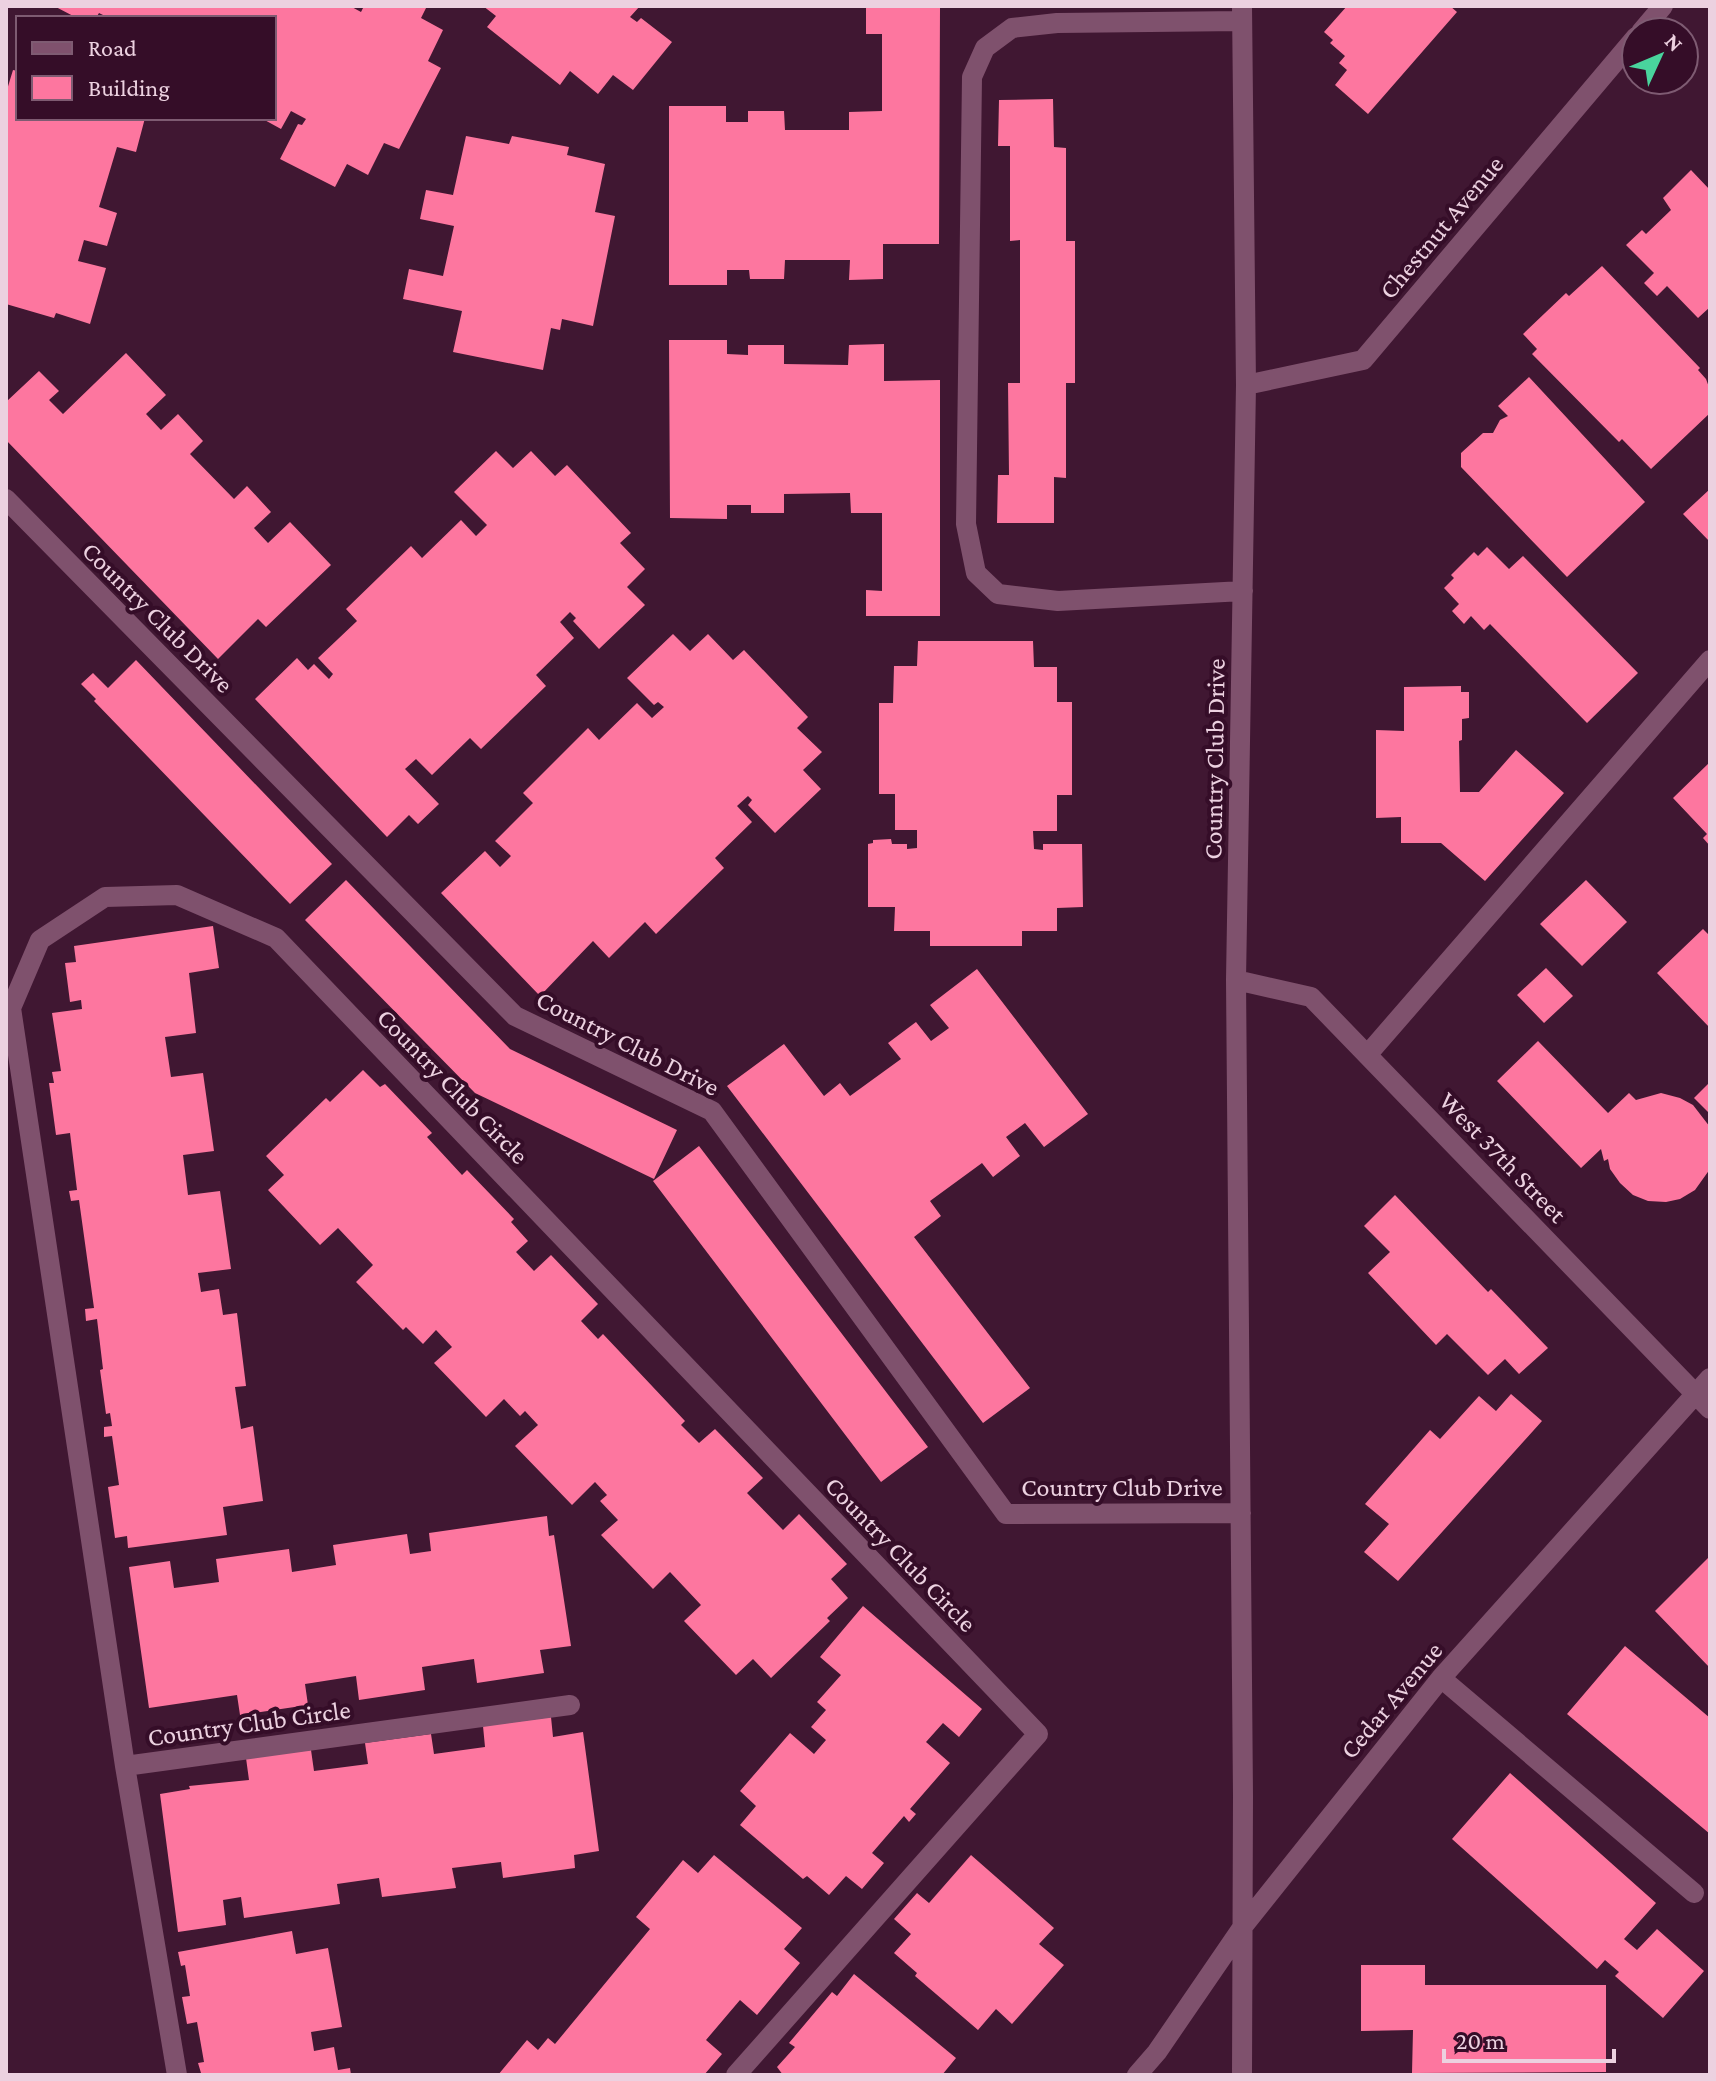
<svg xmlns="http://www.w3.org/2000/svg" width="1716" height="2081" viewBox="0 0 1716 2081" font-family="'Crimson Pro',serif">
  <rect width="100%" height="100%" fill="#401732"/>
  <path fill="#fd769f" d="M 54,6 L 350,6 L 361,12 L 364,6 L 427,6 L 421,18 L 443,30 L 428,61 L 441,68 L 399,149 L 384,143 L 368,175 L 347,164 L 335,187 L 280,159 L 298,124 L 302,125 L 306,119 L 291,111 L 281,129 L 261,118 L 274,118 L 274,18 L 109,18 L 99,13 L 96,18 L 77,18 Z
    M 483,6 L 640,6 L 630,17 L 637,22 L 641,18 L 672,42 L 633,90 L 613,75 L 598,94 L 570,71 L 560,85 L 487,27 L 496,16 Z
    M 1347,6 L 1450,6 L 1457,12 L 1368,114 L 1335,85 L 1347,70 L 1339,63 L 1345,56 L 1330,43 L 1333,40 L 1324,32 Z
    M 866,7 L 940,8 L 939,244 L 883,244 L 883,279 L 849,280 L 850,260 L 785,260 L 784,279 L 750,279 L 749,270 L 727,270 L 727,285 L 669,285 L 669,106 L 726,106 L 726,122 L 748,122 L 748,111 L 784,111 L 785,130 L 849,130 L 849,112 L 882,111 L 882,34 L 866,34 Z
    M 13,70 L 18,71 L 18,118 L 145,118 L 136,152 L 117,147 L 99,207 L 117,213 L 107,246 L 84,240 L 78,261 L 106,268 L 90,324 L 56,313 L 54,318 L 6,304 L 6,93 Z
    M 1053,99 L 1054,147 L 1066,148 L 1066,241 L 1075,241 L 1075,383 L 1066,383 L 1066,478 L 1054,477 L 1054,523 L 997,523 L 998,475 L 1009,475 L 1008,383 L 1020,383 L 1020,240 L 1010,241 L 1010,146 L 998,146 L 999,100 Z
    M 466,136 L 509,144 L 512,136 L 569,147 L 567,155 L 605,164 L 595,212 L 615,216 L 593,326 L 562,319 L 560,330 L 551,328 L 543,370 L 453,352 L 462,311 L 403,299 L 409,269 L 443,276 L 454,226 L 420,219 L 426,190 L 453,195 Z
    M 1691,170 L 1710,190 L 1710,307 L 1698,318 L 1667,286 L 1657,296 L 1644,283 L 1654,273 L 1626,245 L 1642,230 L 1646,234 L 1671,210 L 1663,198 Z
    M 1602,266 L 1700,368 L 1698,370 L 1706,379 L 1710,390 L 1710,413 L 1651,469 L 1622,439 L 1619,442 L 1532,354 L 1537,349 L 1523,334 L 1566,293 L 1569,296 Z
    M 669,340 L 727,340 L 727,354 L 748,355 L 748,345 L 784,345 L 784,364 L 848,365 L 849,345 L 884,344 L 884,381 L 940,380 L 940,616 L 866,616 L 866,590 L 882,591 L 882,513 L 851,513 L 850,493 L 784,494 L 784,513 L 751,513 L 751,505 L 727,505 L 727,519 L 670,518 Z
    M 126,353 L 166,395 L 146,414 L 161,430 L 178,414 L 203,441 L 190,454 L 234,499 L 247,486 L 271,512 L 254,528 L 268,543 L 290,522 L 331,565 L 266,627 L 258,619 L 218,659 L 6,440 L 6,402 L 39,371 L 59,391 L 49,400 L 63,414 Z
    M 1529,377 L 1645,502 L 1567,577 L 1461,467 L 1461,453 L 1483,433 L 1493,433 L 1500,420 L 1508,416 L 1498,406 Z
    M 496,451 L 513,468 L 531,451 L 555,476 L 567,465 L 631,533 L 620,543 L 645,569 L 627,587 L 645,605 L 599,649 L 573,621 L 576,618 L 570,612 L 560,622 L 574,638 L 536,675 L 546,686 L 481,749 L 470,738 L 432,775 L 416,759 L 405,769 L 439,804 L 418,824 L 409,815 L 387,837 L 255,699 L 297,658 L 308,670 L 314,664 L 329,679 L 333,674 L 318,658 L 357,621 L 346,609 L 411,546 L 422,558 L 461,520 L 476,536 L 487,525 L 454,492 Z
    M 1710,489 L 1710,542 L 1683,514 Z
    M 1487,547 L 1509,569 L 1523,556 L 1638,673 L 1587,723 L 1490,624 L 1484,630 L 1471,616 L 1464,624 L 1452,611 L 1459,604 L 1444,588 L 1454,578 L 1451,575 L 1474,552 L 1478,556 Z
    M 673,634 L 690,651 L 708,634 L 733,660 L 744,650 L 808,717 L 797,728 L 822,752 L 803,770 L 821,789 L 775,833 L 748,805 L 752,800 L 748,796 L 737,806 L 752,822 L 715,858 L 724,868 L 656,934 L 645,922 L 609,958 L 593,941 L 540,996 L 441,893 L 485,851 L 500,867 L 511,856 L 495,841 L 533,803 L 523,793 L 588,728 L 599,740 L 637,703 L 652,718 L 664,707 L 658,702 L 654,705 L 627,678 Z
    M 918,641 L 1033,641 L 1034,667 L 1057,667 L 1057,702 L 1072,702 L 1072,795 L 1057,795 L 1057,831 L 1033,831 L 1034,849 L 1043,850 L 1043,844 L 1082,844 L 1083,907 L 1057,908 L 1057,931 L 1022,931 L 1022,946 L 930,946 L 930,931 L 894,931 L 895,907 L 868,907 L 868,844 L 873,843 L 873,840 L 891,839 L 892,844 L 907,844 L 907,849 L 917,848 L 917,830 L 895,830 L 895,794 L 879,794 L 879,703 L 893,703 L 894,666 L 917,666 Z
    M 136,660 L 332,864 L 290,904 L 94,701 L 96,699 L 81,684 L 93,673 L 108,688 Z
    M 1461,686 L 1461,692 L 1469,692 L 1469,718 L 1462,719 L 1462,740 L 1459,741 L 1460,792 L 1479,792 L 1516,750 L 1564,793 L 1485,881 L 1441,843 L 1401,843 L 1401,817 L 1376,818 L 1376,730 L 1404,731 L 1404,687 Z
    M 1710,762 L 1710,846 L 1703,838 L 1707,834 L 1673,798 Z
    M 346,880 L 510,1049 L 677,1130 L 654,1179 L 475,1093 L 305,920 Z
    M 1586,880 L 1627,922 L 1582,966 L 1540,924 Z
    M 213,926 L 219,968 L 189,973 L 196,1033 L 165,1037 L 171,1077 L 203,1073 L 214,1151 L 183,1155 L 188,1195 L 220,1191 L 231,1269 L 198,1273 L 201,1292 L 219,1289 L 223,1315 L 237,1313 L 246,1386 L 235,1387 L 241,1429 L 253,1426 L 263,1501 L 223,1507 L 227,1535 L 128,1548 L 127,1536 L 115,1538 L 108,1487 L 119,1485 L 112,1436 L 104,1437 L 104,1427 L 112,1426 L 110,1413 L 106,1414 L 100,1370 L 103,1369 L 97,1319 L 86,1321 L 85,1309 L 94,1308 L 79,1200 L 71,1201 L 69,1191 L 77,1190 L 70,1133 L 56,1135 L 49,1083 L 54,1083 L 52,1072 L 61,1071 L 52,1013 L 82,1009 L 81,1000 L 70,1002 L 65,963 L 76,962 L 74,946 Z
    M 1703,929 L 1710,936 L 1710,1028 L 1657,973 Z
    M 1546,968 L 1573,996 L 1544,1023 L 1517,995 Z
    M 977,969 L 1088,1114 L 1044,1147 L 1025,1123 L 1006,1137 L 1020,1156 L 993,1177 L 982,1163 L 930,1201 L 941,1216 L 914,1237 L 1030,1388 L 983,1423 L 727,1086 L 784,1044 L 824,1096 L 840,1083 L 850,1096 L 901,1059 L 888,1043 L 916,1022 L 931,1041 L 949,1028 L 930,1005 Z
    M 1538,1041 L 1608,1113 L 1629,1093 L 1636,1100 L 1661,1093 L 1680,1098 L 1693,1105 L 1710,1127 L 1710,1169 L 1695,1190 L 1680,1199 L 1666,1202 L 1648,1201 L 1633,1195 L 1620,1183 L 1610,1169 L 1608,1159 L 1604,1161 L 1601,1149 L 1581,1168 L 1497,1081 Z
    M 363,1070 L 380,1087 L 385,1084 L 432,1133 L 427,1137 L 462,1175 L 467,1170 L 514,1219 L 511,1222 L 528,1241 L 516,1252 L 534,1271 L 551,1255 L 598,1304 L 581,1321 L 598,1339 L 603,1334 L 685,1421 L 681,1425 L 699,1443 L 715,1429 L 763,1478 L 747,1493 L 783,1530 L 799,1514 L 847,1564 L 831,1579 L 848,1598 L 827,1618 L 830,1621 L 771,1678 L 753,1659 L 736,1675 L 684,1621 L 701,1605 L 670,1572 L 653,1589 L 601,1535 L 618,1520 L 600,1501 L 607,1495 L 595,1482 L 572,1505 L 515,1446 L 538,1425 L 525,1411 L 520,1416 L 504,1399 L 486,1417 L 434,1363 L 452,1347 L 436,1330 L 423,1344 L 406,1327 L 403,1330 L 356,1282 L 373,1265 L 338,1228 L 320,1245 L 268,1190 L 284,1175 L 266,1156 L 326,1098 L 330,1102 Z
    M 1710,1082 L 1710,1114 L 1694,1098 Z
    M 699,1146 L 928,1447 L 881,1482 L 653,1181 Z
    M 1395,1195 L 1488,1292 L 1491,1289 L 1548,1348 L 1519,1374 L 1505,1359 L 1488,1375 L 1447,1334 L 1436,1345 L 1368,1273 L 1390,1252 L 1364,1226 Z
    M 1511,1394 L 1542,1421 L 1398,1581 L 1364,1552 L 1389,1524 L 1365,1504 L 1430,1430 L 1440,1439 L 1479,1396 L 1496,1411 Z
    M 547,1516 L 549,1536 L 554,1535 L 571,1646 L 540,1650 L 544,1673 L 477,1683 L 474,1659 L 422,1667 L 425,1690 L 359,1700 L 356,1676 L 305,1684 L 308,1705 L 240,1715 L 237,1695 L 149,1708 L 129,1567 L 170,1561 L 174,1588 L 219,1582 L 216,1559 L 289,1549 L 292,1572 L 336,1565 L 333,1545 L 407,1534 L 410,1554 L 431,1551 L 429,1533 Z
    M 1710,1556 L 1710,1668 L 1655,1611 Z
    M 863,1606 L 982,1709 L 959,1737 L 943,1723 L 926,1742 L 950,1763 L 910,1809 L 916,1814 L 909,1822 L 904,1816 L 872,1853 L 884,1863 L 862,1889 L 846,1876 L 829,1895 L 807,1876 L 803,1879 L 740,1825 L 756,1806 L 740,1791 L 790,1733 L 814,1754 L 826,1740 L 811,1727 L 826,1710 L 817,1702 L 841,1675 L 820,1657 Z
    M 1625,1646 L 1710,1718 L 1710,1834 L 1567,1714 Z
    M 551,1717 L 553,1737 L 583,1732 L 599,1851 L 574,1855 L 575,1868 L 503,1878 L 501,1862 L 452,1868 L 456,1888 L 382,1897 L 379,1878 L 337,1884 L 340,1904 L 244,1918 L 241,1897 L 223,1900 L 226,1925 L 178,1932 L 160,1794 L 190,1789 L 189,1786 L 249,1780 L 246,1758 L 311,1750 L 314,1771 L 368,1764 L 365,1743 L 431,1734 L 434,1754 L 485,1747 L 483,1726 Z
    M 1510,1773 L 1656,1903 L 1624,1939 L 1637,1950 L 1657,1929 L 1704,1971 L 1663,2018 L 1615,1976 L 1619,1972 L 1605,1960 L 1597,1969 L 1452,1839 Z
    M 714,1855 L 802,1928 L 784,1949 L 800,1963 L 757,2015 L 740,2000 L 706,2040 L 722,2054 L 704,2075 L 498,2075 L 527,2040 L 538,2050 L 548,2038 L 555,2044 L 650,1929 L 636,1917 L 683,1860 L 698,1873 Z
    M 971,1855 L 1054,1928 L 1039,1944 L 1064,1965 L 1012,2024 L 996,2009 L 978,2030 L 915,1976 L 917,1973 L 894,1953 L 911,1934 L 894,1919 L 917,1893 L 929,1903 Z
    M 292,1931 L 296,1954 L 328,1948 L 342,2027 L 311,2032 L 314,2051 L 334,2047 L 338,2070 L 350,2068 L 351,2075 L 201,2073 L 198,2063 L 204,2062 L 197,2022 L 187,2024 L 182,1997 L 190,1996 L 185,1965 L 181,1966 L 178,1952 Z
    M 1361,1965 L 1425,1965 L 1425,1985 L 1606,1985 L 1606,2072 L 1412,2073 L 1413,2030 L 1361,2031 Z
    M 854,1974 L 956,2058 L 942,2075 L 783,2075 L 777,2067 L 795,2047 L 789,2043 L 832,1992 L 837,1996 Z"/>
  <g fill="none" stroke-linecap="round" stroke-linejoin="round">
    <path stroke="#7f516d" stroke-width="20" d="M 1242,6 L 1246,385 L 1236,980 L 1243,1796 L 1242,2075
      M 1242,21 L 1057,23 L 1012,28 L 985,48 L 972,77 L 966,524 L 976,573 L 998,594 L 1058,601 L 1243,591
      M 1641,32 L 1663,6
      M 1246,385 L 1363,360 L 1636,37
      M 6,499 L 515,1016 L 712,1111 L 1006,1514 L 1241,1513
      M 1236,980 L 1311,997 L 1710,1409
      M 1368,1054 L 1710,660
      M 1441,1678 L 1694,1893
      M 125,1766 L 570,1705
      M 177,2075 L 125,1766 L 11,1008 L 40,940 L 105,897 L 177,895 L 276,938 L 1038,1734 L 736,2075
      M 1137,2075 L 1157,2052 L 1244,1925 L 1441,1678 L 1710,1378"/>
  </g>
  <g text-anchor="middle" stroke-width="8" stroke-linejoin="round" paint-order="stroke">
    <g font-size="26" fill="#ecd1e0" stroke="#350d28">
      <text transform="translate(1441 227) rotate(-50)" y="9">Chestnut Avenue</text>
      <text transform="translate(158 617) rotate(45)" y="9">Country Club Drive</text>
      <text transform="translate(1214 759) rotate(-89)" y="9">Country Club Drive</text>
      <text transform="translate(628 1043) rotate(27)" y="9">Country Club Drive</text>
      <text transform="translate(453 1086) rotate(46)" y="9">Country Club Circle</text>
      <text transform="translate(1503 1157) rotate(46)" y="9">West 37th Street</text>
      <text x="1122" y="1496">Country Club Drive</text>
      <text transform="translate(901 1554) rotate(46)" y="9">Country Club Circle</text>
      <text transform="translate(1391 1700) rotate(-50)" y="9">Cedar Avenue</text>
      <text transform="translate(249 1723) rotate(-8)" y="9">Country Club Circle</text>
    </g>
  </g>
  <rect width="1716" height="2081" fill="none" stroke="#ecd1e0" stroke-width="16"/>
  <rect x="16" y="16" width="260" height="104" fill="#350d28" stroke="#7e5b72" stroke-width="2"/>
  <rect x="32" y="42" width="40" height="12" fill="#7f516d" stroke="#7e5b72" stroke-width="2"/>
  <text x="88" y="56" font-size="24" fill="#ecd1e0">Road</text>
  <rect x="32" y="76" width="40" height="24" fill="#fd769f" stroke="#7e5b72" stroke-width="2"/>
  <text x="88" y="96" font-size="24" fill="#ecd1e0">Building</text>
  <g transform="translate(1660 56) rotate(46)"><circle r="38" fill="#350d28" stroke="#7e5b72" stroke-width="2"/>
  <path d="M0-6L14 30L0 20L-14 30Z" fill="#49d49d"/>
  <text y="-12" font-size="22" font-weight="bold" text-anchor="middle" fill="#ecd1e0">N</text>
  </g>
  <path d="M1444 2049v12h170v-12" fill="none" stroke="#ecd1e0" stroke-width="4"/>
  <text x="1456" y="2049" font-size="24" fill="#ecd1e0" stroke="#350d28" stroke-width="6" paint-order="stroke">20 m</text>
</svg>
